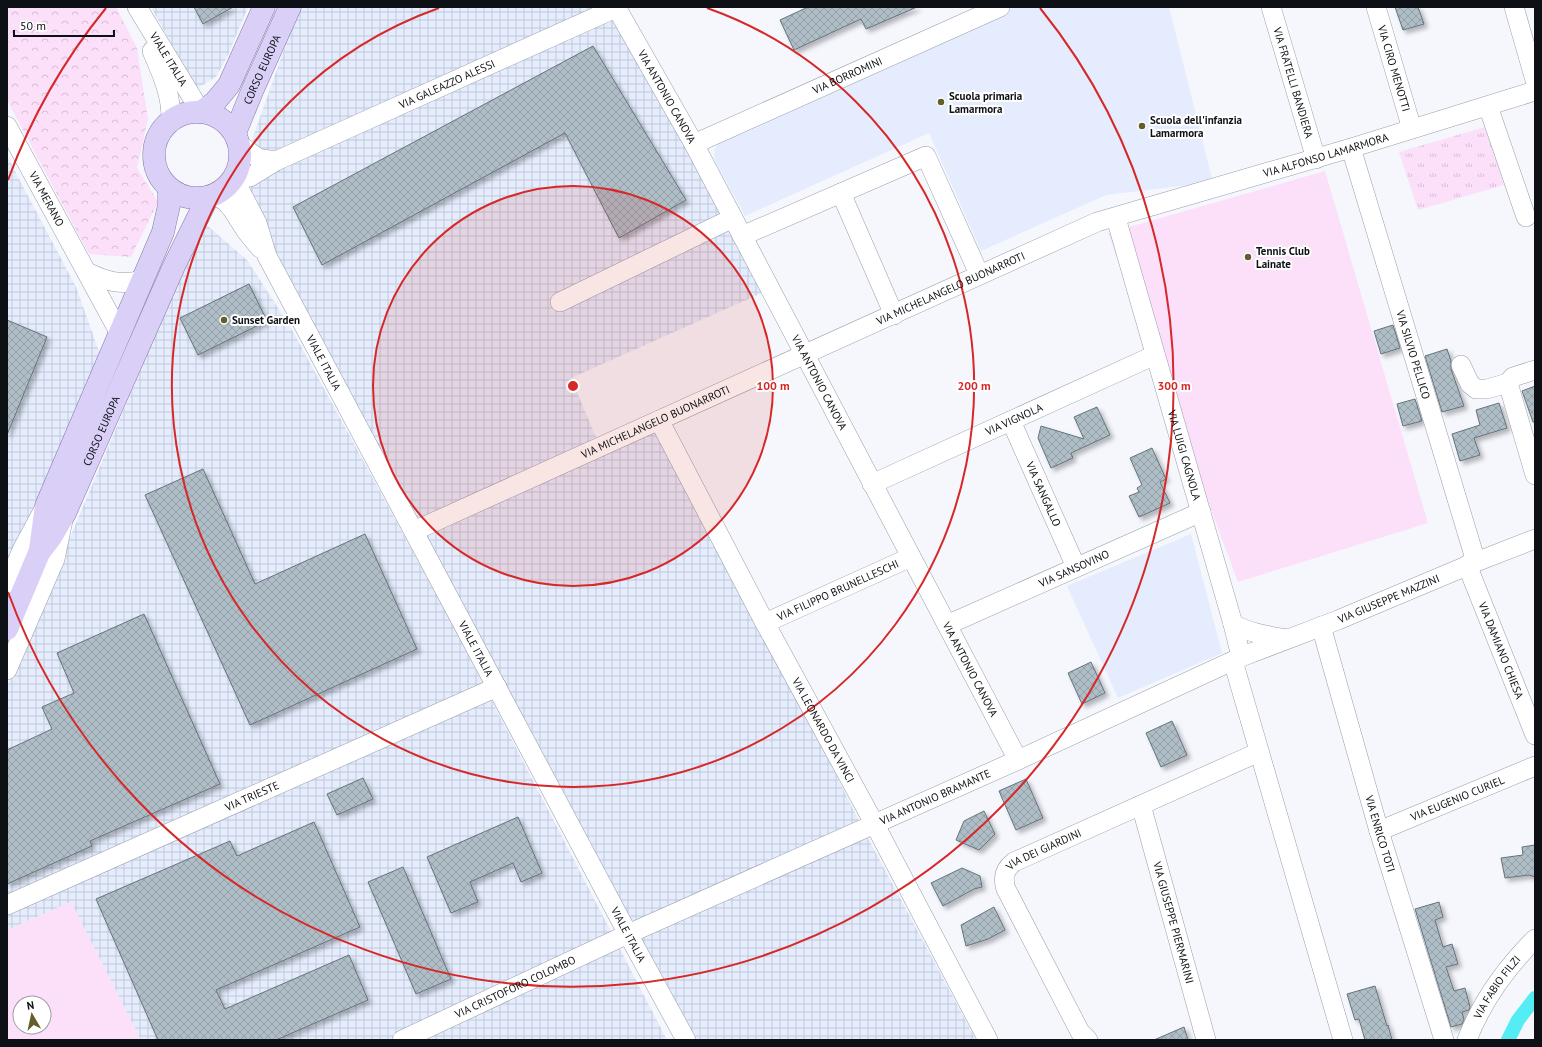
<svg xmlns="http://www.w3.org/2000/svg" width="1542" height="1047" viewBox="0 0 1542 1047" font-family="'PT Sans',sans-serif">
  <defs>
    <pattern id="industrial-grid" width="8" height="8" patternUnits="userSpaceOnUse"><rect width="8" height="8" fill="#e4ecfd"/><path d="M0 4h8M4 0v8" fill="none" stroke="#c2c9d8"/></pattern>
    <pattern id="forest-crowns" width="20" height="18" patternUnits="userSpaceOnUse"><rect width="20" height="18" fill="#fcdff9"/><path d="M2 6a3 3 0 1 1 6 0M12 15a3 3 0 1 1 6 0" fill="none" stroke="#d7bed5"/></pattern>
    <pattern id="park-tufts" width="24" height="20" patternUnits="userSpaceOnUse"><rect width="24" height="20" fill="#fcdff9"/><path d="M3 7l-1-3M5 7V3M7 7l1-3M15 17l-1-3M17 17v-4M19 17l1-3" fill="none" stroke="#d7bed5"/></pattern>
    <pattern id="building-cross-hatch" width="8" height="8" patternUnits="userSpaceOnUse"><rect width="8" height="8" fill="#aebdc6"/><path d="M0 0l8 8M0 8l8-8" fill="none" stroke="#94a1a9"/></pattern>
    <filter id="shadow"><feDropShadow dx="3.5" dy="3.5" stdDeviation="2" flood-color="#0004"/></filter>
  </defs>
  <rect width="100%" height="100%" fill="#f5f7fd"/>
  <path fill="#e4ecfd" d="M 1014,7 L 1169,7 L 1213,182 L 1106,195 L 981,251 L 929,133 L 745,216 L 715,161 L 714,150 L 721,140 Z
    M 1191,534 L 1222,653 L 1118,698 L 1067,586 Z"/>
  <path fill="url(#industrial-grid)" d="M 151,7 L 248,7 L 228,55 L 216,77 L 196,89 Z
    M 299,7 L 621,7 L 766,291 L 571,378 L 603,454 L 655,429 L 761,623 L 862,827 L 976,1040 L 690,1040 L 305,307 L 250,206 L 253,137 Z
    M 7,156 L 76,287 L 100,354 L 7,572 Z
    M 203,222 L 247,260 L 291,328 L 450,620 L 667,1040 L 141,1040 L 71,902 L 7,930 L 7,687 Z"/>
  <path fill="#fcdff9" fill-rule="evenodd" d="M 1325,171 L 1428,523 L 1238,582 L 1108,233 Z
    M 71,902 L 141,1040 L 7,1040 L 7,930 ZM 20,1003 L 44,1003 L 44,1027 L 20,1027 Z"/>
  <path fill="url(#forest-crowns)" d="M 7,7 L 116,7 L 137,48 L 148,119 L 137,168 L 158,202 L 131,257 L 89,254 L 7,100 Z"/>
  <path fill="url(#park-tufts)" d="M 1485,127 L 1504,185 L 1418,210 L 1399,152 Z"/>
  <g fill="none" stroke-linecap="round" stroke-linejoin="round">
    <path stroke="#54edf4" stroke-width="14" d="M 1508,1040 L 1518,1020 L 1535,998"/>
  </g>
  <path fill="url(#building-cross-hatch)" stroke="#65737b" filter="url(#shadow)" d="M 194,7 L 233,7 L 203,24 Z
    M 808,7 L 917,7 L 866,29 L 861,19 L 794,50 L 780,20 Z
    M 1395,7 L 1418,7 L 1424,24 L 1403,30 Z
    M 593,46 L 686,200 L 619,238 L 565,133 L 322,265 L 293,207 Z
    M 249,284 L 267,321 L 198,355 L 180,318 Z
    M 7,320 L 47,337 L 7,435 Z
    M 1393,325 L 1400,348 L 1381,354 L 1374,331 Z
    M 1447,349 L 1451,361 L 1451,369 L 1464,406 L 1442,412 L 1425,356 Z
    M 1535,386 L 1535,422 L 1533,422 L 1522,391 Z
    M 1415,399 L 1422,421 L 1403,426 L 1397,404 Z
    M 1499,403 L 1507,428 L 1474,438 L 1480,455 L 1460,461 L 1452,434 L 1480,425 L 1476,410 Z
    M 1097,407 L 1110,435 L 1071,453 L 1073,458 L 1051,468 L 1038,438 L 1041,426 L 1084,439 L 1074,417 Z
    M 1152,448 L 1166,479 L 1160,482 L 1170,503 L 1139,517 L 1129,496 L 1139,492 L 1137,488 L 1142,485 L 1130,458 Z
    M 203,469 L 255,584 L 365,534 L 417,649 L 250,725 L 145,495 Z
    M 144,614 L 220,784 L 90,841 L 92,846 L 7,884 L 7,750 L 52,729 L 42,707 L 74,693 L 57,653 Z
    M 1091,662 L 1105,693 L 1082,704 L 1068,673 Z
    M 1172,721 L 1187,755 L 1161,767 L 1146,733 Z
    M 363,778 L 373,799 L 337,815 L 327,794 Z
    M 1026,779 L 1043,818 L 1016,830 L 999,791 Z
    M 984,811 L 995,834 L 979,850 L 956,840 L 964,821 Z
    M 518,817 L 542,873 L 521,882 L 513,863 L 470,882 L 478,902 L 451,913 L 427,857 Z
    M 314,822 L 360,927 L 216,990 L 225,1009 L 349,955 L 368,1000 L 276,1040 L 158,1040 L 96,899 L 230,841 L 237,856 Z
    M 1535,845 L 1535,877 L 1529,875 L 1505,878 L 1501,858 L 1523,855 L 1522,847 Z
    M 403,867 L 451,979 L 416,994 L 368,882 Z
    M 962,868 L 980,876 L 982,887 L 974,889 L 943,906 L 931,883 Z
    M 1439,902 L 1443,917 L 1435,920 L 1443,947 L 1452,944 L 1458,964 L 1446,967 L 1454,991 L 1465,988 L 1470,1007 L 1469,1010 L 1462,1012 L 1464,1019 L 1462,1024 L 1451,1027 L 1415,909 Z
    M 994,907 L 1005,930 L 988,939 L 966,946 L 961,925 Z
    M 1375,986 L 1387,1026 L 1388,1025 L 1392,1040 L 1365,1040 L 1359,1019 L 1355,1020 L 1347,994 Z
    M 1184,1027 L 1188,1040 L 1154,1040 Z"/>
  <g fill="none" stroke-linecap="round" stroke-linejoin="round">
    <defs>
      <g id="minor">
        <path id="s1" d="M 137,7 L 201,112"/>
        <path id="s2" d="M 616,7 L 694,144 L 1018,760"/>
        <path id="s3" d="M 1271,7 L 1316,159"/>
        <path id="s4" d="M 1376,7 L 1412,129"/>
        <path d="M 1514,7 L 1535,80"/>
        <path d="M 152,51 C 162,74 172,96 171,121"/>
        <path d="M 1488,106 L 1526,217"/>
        <path id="s5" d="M 7,126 L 119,332"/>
        <path id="s6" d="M 694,144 L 1000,7"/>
        <path d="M 240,145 L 258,158 L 276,161"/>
        <path id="s7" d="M 1351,148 L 1476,562"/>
        <path id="s8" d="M 234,178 L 250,177 L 276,161 L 618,7"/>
        <path id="s9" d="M 234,179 L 257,223 L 267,256 L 628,934 L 686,1040"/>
        <path d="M 841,193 L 894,315"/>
        <path d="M 214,195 L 225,201 L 232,209 L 246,231 L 260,248"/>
        <path id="s10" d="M 1116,218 L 1233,624 L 1241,657"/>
        <path d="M 742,236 L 926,156 L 975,265"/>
        <path d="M 87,272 C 105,281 122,286 141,280"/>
        <path d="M 560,302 L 733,218"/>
        <path d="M 1461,365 L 1470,384 L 1476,389 L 1487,389 L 1508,383"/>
        <path d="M 1508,383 L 1535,475"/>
        <path d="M 1508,383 L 1513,377 L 1535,370"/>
        <path id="s11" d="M 659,420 L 765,623 L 874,823 L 988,1040"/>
        <path id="s12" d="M 1011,421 L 1076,567"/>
        <path id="s13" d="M 872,484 L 1155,355"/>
        <path id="s14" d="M 414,531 L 1097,222 L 1351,148 L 1535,91"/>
        <path id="s15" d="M 1467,565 L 1535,735"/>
        <path d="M 7,584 L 23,548 L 43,511"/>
        <path id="s16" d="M 765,623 L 911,557"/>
        <path d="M 1233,624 C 1250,633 1268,636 1287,639"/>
        <path id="s17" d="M 947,625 L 1201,512"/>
        <path id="s18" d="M 1321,626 L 1379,831 L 1444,1040"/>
        <path d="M 1233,661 L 1343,1040"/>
        <path d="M 7,670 L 55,559 L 63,520"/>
        <path id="s19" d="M 1141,805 L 1206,1040"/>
        <path id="s20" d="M 1379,831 L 1535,766"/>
        <path id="s21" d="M 7,905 L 497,687"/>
        <path id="s22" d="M 402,1040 L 628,934 L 1018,760 L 1241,657 L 1338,620 L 1476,562 L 1535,539"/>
        <path id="s23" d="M 1088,1040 L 1080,1032 L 1006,889 C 1002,877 1005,869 1014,862 L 1259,752"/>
        <path id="s24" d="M 1467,1040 C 1482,1001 1505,969 1535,939"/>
      </g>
      <g id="major">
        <circle cx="197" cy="155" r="43"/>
        <path d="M 201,112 L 215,102 L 229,85 L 264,7"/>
        <path id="s25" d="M 235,133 L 253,89 L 290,7"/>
        <path d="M 40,550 L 46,506 L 163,232 L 169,205 L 169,188"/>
        <path id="s26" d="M 7,629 L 39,553 L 51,537 L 65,513 L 174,266 L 208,197"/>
      </g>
    </defs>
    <use href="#minor" stroke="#979eab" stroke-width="20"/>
    <use href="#major" stroke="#8377a4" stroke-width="23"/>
    <use href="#minor" stroke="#fff" stroke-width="19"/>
    <use href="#major" stroke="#dacff7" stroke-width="22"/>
  </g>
  <circle cx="573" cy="386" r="200" fill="#d62828" fill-opacity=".12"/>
  <g fill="none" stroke="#d62828" stroke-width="2">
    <circle cx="573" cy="386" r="200"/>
    <path d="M707 8A401 401 0 1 1 439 8"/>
    <path d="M8 180A601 601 0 0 1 106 8M1040 8A601 601 0 1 1 8 592"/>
  </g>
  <g fill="#645e2b" stroke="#fff" stroke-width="1.5">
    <circle cx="941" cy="102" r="4"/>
    <circle cx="1142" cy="126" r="4"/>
    <circle cx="1248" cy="257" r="4"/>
    <circle cx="224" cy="320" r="4"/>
  </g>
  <g text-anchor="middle" stroke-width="4" stroke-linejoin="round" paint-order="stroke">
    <g font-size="11" fill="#0d1014" stroke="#fff">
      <text dy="4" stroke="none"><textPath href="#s1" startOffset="61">VIALE ITALIA</textPath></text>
      <text dy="4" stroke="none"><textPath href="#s4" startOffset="64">VIA CIRO MENOTTI</textPath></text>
      <text dy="4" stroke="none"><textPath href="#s25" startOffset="69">CORSO EUROPA</textPath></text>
      <text dy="4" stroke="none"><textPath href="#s6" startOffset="168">VIA BORROMINI</textPath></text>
      <text dy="4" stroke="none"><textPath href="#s3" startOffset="79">VIA FRATELLI BANDIERA</textPath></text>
      <text dy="4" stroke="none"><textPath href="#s8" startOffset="234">VIA GALEAZZO ALESSI</textPath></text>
      <text dy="4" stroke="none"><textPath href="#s2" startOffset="103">VIA ANTONIO CANOVA</textPath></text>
      <text dy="4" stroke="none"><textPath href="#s14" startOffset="988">VIA ALFONSO LAMARMORA</textPath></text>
      <text dy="4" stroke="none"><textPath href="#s5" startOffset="83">VIA MERANO</textPath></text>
      <text dy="4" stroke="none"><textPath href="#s14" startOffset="589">VIA MICHELANGELO BUONARROTI</textPath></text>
      <text dy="4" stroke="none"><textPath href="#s7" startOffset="216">VIA SILVIO PELLICO</textPath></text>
      <text dy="4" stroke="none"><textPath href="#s9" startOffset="205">VIALE ITALIA</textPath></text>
      <text dy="4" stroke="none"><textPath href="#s2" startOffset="427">VIA ANTONIO CANOVA</textPath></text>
      <text dy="4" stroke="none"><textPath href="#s13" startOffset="156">VIA VIGNOLA</textPath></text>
      <text dy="4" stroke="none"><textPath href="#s14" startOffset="265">VIA MICHELANGELO BUONARROTI</textPath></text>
      <text dy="4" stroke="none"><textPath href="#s26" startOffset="220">CORSO EUROPA</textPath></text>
      <text dy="4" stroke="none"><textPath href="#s10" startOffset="247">VIA LUIGI CAGNOLA</textPath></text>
      <text dy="4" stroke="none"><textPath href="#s12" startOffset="80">VIA SANGALLO</textPath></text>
      <text dy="4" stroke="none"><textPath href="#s17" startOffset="139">VIA SANSOVINO</textPath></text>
      <text dy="4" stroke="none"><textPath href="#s16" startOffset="80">VIA FILIPPO BRUNELLESCHI</textPath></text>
      <text dy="4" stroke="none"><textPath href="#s22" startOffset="1081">VIA GIUSEPPE MAZZINI</textPath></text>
      <text dy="4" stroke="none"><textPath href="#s9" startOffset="529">VIALE ITALIA</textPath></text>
      <text dy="4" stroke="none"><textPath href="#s15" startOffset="92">VIA DAMIANO CHIESA</textPath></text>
      <text dy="4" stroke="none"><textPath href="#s2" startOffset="751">VIA ANTONIO CANOVA</textPath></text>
      <text dy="4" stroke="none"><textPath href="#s11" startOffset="351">VIA LEONARDO DA VINCI</textPath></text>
      <text dy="4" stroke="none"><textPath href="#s21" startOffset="268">VIA TRIESTE</textPath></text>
      <text dy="4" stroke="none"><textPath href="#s22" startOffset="586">VIA ANTONIO BRAMANTE</textPath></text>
      <text dy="4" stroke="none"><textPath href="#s20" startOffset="85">VIA EUGENIO CURIEL</textPath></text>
      <text dy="4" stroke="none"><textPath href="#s18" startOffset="216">VIA ENRICO TOTI</textPath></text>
      <text dy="4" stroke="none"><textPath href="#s23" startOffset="235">VIA DEI GIARDINI</textPath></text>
      <text dy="4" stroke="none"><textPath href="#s19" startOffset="122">VIA GIUSEPPE PIERMARINI</textPath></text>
      <text dy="4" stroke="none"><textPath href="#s9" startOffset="853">VIALE ITALIA</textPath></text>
      <text dy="4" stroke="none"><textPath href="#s22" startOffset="125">VIA CRISTOFORO COLOMBO</textPath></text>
      <text dy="4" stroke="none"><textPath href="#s24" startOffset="61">VIA FABIO FILZI</textPath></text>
    </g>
    <g font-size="11" font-weight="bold" fill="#0d1014" stroke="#fff" text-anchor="start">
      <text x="949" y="100">Scuola primaria<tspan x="949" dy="13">Lamarmora</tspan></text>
      <text x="1150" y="124">Scuola dell'infanzia<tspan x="1150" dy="13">Lamarmora</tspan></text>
      <text x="1256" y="255">Tennis Club<tspan x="1256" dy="13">Lainate</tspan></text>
      <text x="232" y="324">Sunset Garden</text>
    </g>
  </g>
  <circle cx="573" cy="386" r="6" fill="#d62828" stroke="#fff" stroke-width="2"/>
  <g font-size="12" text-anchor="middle" font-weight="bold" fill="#d62828" stroke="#fff" stroke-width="4" stroke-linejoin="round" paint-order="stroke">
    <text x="773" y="390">100 m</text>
    <text x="974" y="390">200 m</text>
    <text x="1174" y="390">300 m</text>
  </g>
  <rect width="1542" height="1047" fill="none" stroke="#0d1014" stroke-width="16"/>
  <g transform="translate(32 1015) rotate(351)"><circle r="19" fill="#ffffff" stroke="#9e9fa1"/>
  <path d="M0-3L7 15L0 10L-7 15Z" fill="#645e2b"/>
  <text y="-6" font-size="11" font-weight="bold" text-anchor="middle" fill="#0d1014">N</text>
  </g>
  <path d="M14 30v6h100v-6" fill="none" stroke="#0d1014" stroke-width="2"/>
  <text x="20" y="30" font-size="12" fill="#0d1014" stroke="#ffffff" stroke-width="3" paint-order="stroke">50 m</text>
</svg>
